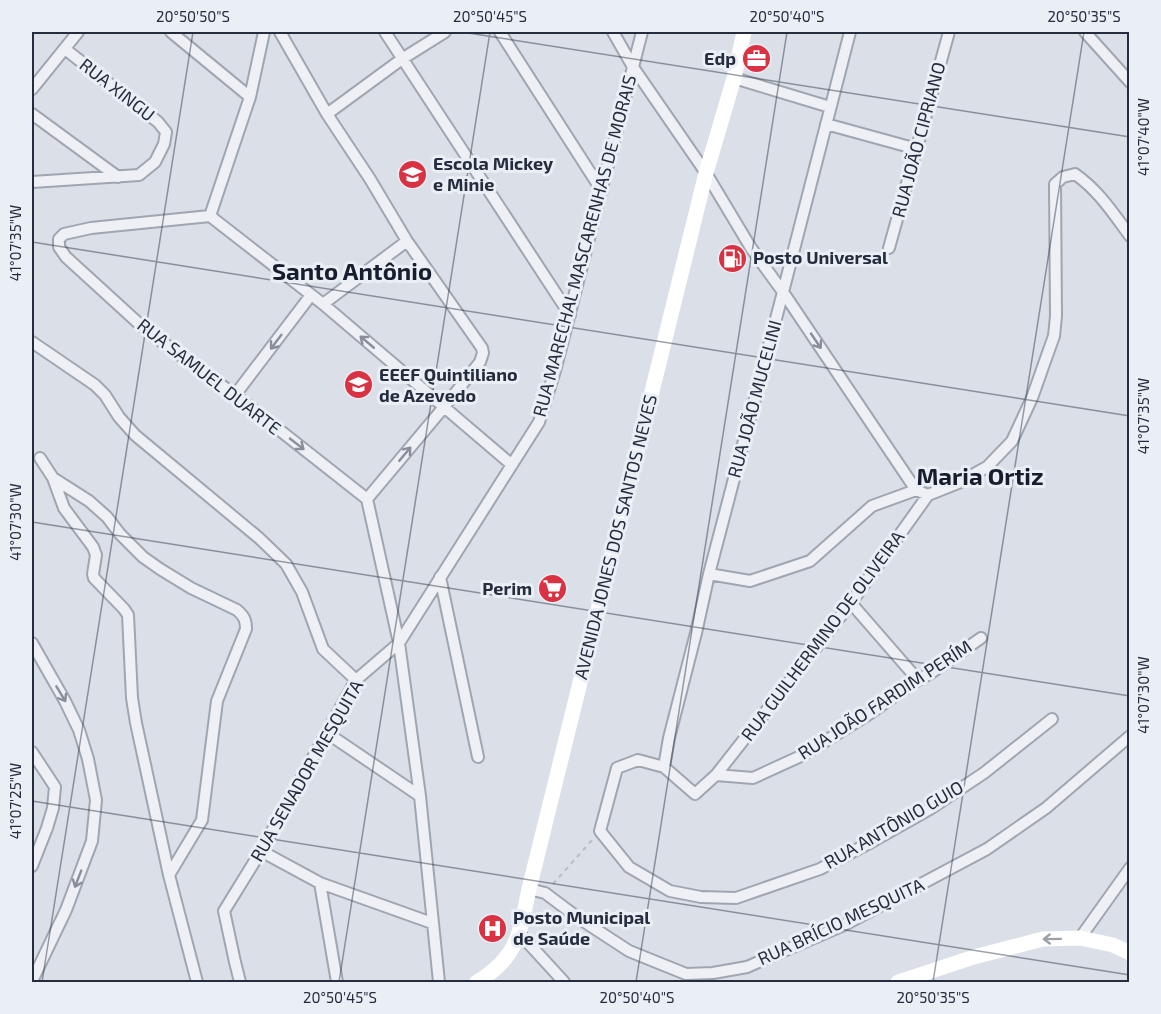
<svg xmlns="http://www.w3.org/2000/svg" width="1161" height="1014" viewBox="0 0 1161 1014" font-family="'Exo 2',sans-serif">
  <rect width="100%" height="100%" fill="#dbdfe7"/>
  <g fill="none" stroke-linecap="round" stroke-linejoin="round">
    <defs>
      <path id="minor" d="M 171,32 L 250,97
        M 280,32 L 327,114 L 370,179 L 407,241 L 482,348 L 483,353 L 480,362 L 444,407 L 367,499
        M 385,32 L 570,315
        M 500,32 L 602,191
        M 613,32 L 633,67 L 706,173 L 751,248 L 783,292 L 916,490
        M 1085,32 L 1130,82
        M 734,78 L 830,107
        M 32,89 L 78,32
        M 32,114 L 118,177
        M 327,114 L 402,59 L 445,32
        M 826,124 L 917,149
        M 32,182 L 139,175 L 155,162 L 164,144 L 166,132 L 158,122 L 65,49
        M 210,216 L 91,228 L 64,234 L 59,239 L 59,247 L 66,257 L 147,331 L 235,395 L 367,499
        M 210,216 L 323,304 L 444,407 L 512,465
        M 210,216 L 250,97 L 264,32
        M 889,248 L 949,32
        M 323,304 L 407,241
        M 32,342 L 95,385 L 105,395 L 119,417 L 135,435 L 259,538 L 286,564 L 302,592 L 323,649 L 356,680
        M 235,395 L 311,295
        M 40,458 L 53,478 L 64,508 L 93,547 L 96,555 L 93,574 L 94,578 L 124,609 L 128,615 L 132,698 L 136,723 L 169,875 L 197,982
        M 53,478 L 89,501 L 107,517 L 120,534 L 143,557 L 160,569 L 191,588 L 237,610 C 244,616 246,620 246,629 L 217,701 L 202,820 L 169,875
        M 367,499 L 399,643 L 420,796 L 439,982
        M 709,574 L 750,581 L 810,561 L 872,506 L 916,490 L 928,495 L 958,483 L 987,467 L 1012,441 L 1032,398 L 1044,364 L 1054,336 L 1056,316 L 1055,184 L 1063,177 L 1075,174 C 1099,191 1113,213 1130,236
        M 440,577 L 478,757
        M 851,603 L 918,680
        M 981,638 L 931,673 L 918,680 L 869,714 L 803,755 L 753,778 L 716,775 L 695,794 L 664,767 L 638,760 L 617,768 L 600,831 L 629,867 L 670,891 L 701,897 L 736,898 L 820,869 L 875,840 L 930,809 L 984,773 L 1052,719
        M 32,643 L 65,701 L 79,730 L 88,759 L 96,800 L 92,841 L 66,910 L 32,981
        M 327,733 L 420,796
        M 32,752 L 55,787 L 53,808 L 47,828 L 32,866
        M 664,767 L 669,738 L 696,633 L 709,574 L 783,292 L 850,32
        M 716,775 L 851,603 L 928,495
        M 261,851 L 320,883 L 432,923
        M 320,883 L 337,982
        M 529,889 L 545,893 L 577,917 L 629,951 L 686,974 L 713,973 L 747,967 L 846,924 L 987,849 L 1046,808 L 1130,736
        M 520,934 L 564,982
        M 1080,938 L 1130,868
        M 240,982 L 235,962 L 224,911 L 261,851 L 356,680 L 399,643 L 539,422 L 555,371 L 642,32"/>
    </defs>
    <use href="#minor" stroke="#a0a6b1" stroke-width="14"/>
    <path stroke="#b9bdc5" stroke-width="2" stroke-dasharray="4.5 4.5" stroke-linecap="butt" d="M 553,884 L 593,839"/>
    <use href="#minor" stroke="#eef0f5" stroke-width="10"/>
    <path stroke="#fff" stroke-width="15" d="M 477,982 C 518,958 520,932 529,889 L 706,173 L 734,78 L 744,32
      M 898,982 L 974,957 L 1043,939 L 1080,938 L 1113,945 L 1130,953"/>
  </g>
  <defs><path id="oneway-shaft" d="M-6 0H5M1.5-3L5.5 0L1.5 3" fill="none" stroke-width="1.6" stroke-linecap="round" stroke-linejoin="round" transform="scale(1.5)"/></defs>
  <g stroke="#898e9a">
    <use href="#oneway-shaft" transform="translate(816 341) rotate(56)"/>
    <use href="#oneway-shaft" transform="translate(276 342) rotate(127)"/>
    <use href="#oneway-shaft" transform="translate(367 342) rotate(-140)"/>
    <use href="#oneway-shaft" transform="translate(297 444) rotate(38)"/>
    <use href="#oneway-shaft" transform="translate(405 454) rotate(-50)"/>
    <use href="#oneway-shaft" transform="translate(61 694) rotate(59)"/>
    <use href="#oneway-shaft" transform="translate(78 879) rotate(111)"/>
  </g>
  <use stroke="#9ca0a8" href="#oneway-shaft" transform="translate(1052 939) rotate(179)"/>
  <path fill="none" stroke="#242c3e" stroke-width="1.5" stroke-opacity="0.45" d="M 462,32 L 1130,137M 32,242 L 1130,416M 32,522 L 1130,696M 32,801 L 1130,975M 42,982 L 193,32M 339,982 L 490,32M 636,982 L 787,32M 933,982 L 1084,32"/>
  <defs>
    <symbol id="office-disc" viewBox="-11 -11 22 22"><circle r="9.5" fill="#d93243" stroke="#eaeef5"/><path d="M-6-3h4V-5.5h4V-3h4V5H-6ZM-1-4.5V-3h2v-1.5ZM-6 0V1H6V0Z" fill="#fff"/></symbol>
    <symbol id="school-disc" viewBox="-11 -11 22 22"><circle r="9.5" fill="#d93243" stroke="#eaeef5"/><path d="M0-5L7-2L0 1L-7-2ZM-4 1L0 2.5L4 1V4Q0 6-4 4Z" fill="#fff"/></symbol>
    <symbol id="fuel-disc" viewBox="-11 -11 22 22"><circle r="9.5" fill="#d93243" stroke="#eaeef5"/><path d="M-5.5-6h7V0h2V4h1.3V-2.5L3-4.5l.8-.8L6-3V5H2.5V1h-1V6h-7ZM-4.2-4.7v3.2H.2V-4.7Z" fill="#fff"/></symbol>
    <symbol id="supermarket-disc" viewBox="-11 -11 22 22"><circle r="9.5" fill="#d93243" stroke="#eaeef5"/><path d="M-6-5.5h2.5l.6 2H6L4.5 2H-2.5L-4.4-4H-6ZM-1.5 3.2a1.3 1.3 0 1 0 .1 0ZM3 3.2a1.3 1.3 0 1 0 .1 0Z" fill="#fff"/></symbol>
    <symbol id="hospital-disc" viewBox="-11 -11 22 22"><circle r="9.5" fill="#d93243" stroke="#eaeef5"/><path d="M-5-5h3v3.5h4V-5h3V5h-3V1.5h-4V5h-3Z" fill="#fff"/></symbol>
  </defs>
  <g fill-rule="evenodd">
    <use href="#office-disc" x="740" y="42" width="33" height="33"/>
    <use href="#school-disc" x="396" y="158" width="33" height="33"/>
    <use href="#fuel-disc" x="716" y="242" width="33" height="33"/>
    <use href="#school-disc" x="342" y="368" width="33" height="33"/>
    <use href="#supermarket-disc" x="536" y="572" width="33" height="33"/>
    <use href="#hospital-disc" x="476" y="912" width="33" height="33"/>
  </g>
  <g text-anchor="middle" stroke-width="6" stroke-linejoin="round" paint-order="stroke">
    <g font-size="18" font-weight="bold" fill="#242c3e" stroke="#eaeef5" text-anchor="start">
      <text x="736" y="65" text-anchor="end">Edp</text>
      <text x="433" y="170">Escola Mickey<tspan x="433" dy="21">e Minie</tspan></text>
      <text x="753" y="264">Posto Universal</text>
      <text x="379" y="381">EEEF Quintiliano<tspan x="379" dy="21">de Azevedo</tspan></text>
      <text x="532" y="595" text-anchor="end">Perim</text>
      <text x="513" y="924">Posto Municipal<tspan x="513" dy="21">de Saúde</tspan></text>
    </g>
    <g font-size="18" fill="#242c3e" stroke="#eaeef5">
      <text transform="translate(117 90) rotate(38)" y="6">RUA XINGU</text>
      <text transform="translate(919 140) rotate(-75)" y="6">RUA JOÃO CIPRIANO</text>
      <text transform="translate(585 246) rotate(-75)" y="6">RUA MARECHAL MASCARENHAS DE MORAIS</text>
      <text transform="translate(209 377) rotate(38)" y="6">RUA SAMUEL DUARTE</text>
      <text transform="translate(755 399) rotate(-75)" y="6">RUA JOÃO MUCELINI</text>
      <text transform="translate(616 537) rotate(-76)" y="6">AVENIDA JONES DOS SANTOS NEVES</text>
      <text transform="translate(823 636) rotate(-53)" y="6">RUA GUILHERMINO DE OLIVEIRA</text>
      <text transform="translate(885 700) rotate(-33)" y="6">RUA JOÃO FARDIM PERÍM</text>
      <text transform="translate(307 771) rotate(-60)" y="6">RUA SENADOR MESQUITA</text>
      <text transform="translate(894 825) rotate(-30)" y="6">RUA ANTÔNIO GUIO</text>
      <text transform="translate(841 922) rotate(-25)" y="6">RUA BRÍCIO MESQUITA</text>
    </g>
    <g font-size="24" font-weight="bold" fill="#161d2e" stroke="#eaeef5">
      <text x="352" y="280">Santo Antônio</text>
      <text x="980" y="485">Maria Ortiz</text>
    </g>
  </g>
  <rect width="1161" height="1014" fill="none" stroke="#eaeef5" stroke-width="66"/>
  <rect x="33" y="33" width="1095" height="948" fill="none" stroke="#242c3e" stroke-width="2"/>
  <g font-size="15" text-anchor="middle" fill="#242c3e">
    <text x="193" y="22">20°50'50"S</text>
    <text x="490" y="22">20°50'45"S</text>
    <text x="787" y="22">20°50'40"S</text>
    <text x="1084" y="22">20°50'35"S</text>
    <text transform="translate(1144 137) rotate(-90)" y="5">41°07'40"W</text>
    <text transform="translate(16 243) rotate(-90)" y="5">41°07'35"W</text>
    <text transform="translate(1144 416) rotate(-90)" y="5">41°07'35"W</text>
    <text transform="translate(16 522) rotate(-90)" y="5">41°07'30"W</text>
    <text transform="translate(1144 695) rotate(-90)" y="5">41°07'30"W</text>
    <text transform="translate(16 801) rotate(-90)" y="5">41°07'25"W</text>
    <text x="340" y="1003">20°50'45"S</text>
    <text x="637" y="1003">20°50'40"S</text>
    <text x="933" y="1003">20°50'35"S</text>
  </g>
</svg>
